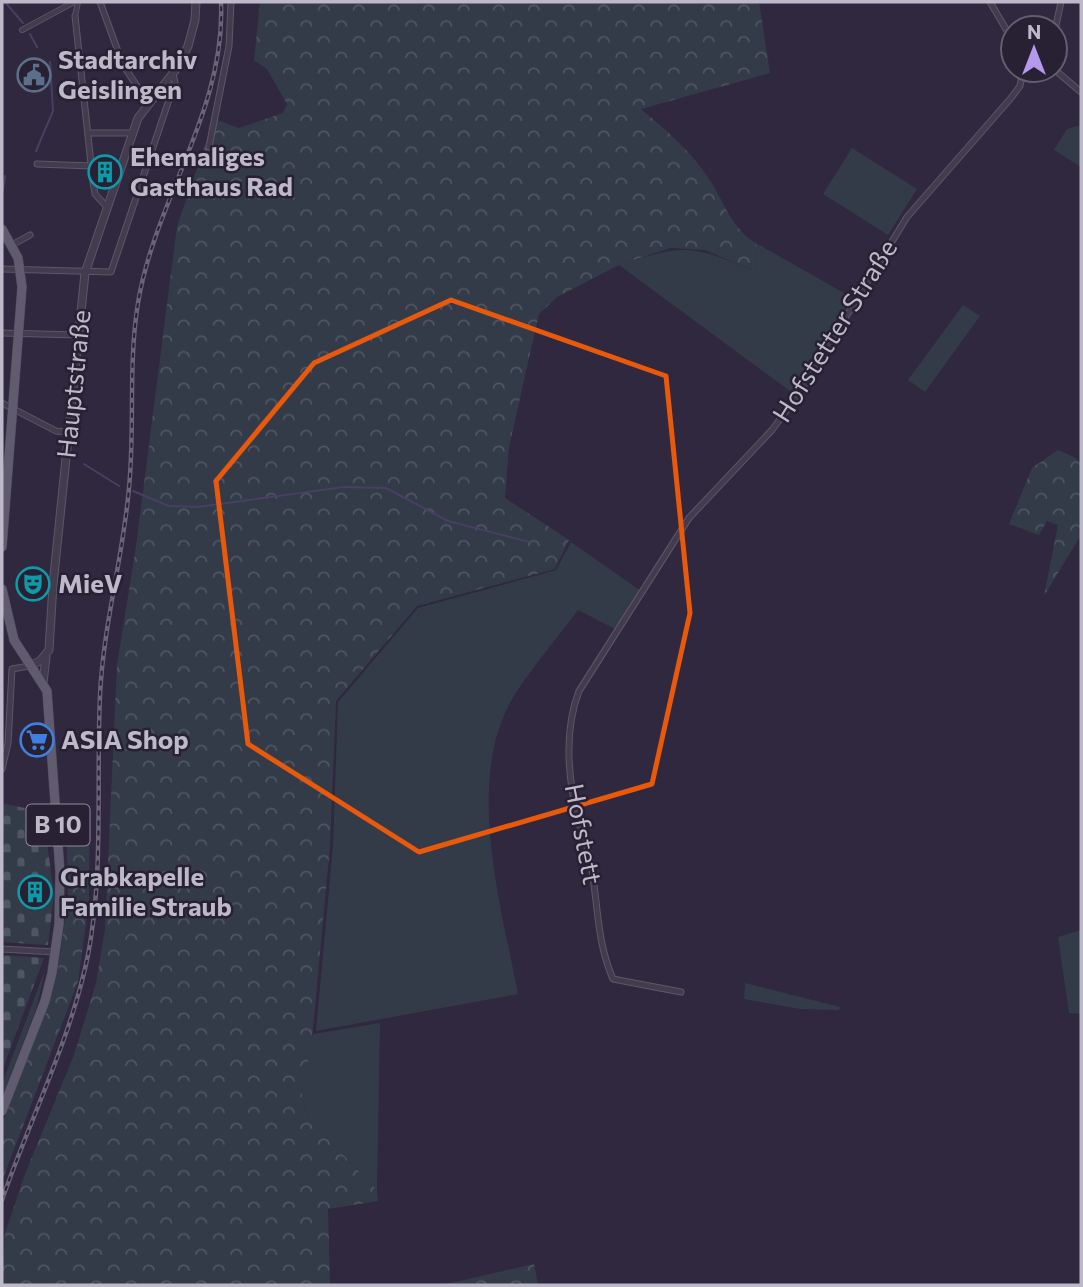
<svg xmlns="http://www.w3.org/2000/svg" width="1083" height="1287" viewBox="0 0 1083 1287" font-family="Commissioner,sans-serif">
  <defs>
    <pattern id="forest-crowns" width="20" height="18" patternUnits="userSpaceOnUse" patternTransform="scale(1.75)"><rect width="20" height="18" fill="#333b49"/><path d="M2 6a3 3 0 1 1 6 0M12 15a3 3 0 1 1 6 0" fill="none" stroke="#4f5562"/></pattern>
    <pattern id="cemetery-stones" width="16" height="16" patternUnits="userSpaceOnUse" patternTransform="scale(1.75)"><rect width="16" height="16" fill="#333b49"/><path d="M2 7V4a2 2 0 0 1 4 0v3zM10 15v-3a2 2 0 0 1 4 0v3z" fill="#4f5562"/></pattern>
  </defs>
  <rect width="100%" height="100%" fill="#2f283e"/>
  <path fill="#333b49" d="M 1081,125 L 1081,167 L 1054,150 L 1067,129 Z
    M 852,148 L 917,189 L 888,235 L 823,194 Z
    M 756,243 L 851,297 L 810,373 L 794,394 L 619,265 C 687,243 692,245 757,272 Z
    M 963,305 L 980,316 L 925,392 L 908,380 Z
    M 571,542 L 641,591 L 615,629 L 578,610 C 557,639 525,675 509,705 C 466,786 502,909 518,994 L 316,1031 L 333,846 L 338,702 L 418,608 L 556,570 Z
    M 1081,930 L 1081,1014 L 1069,1013 L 1058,937 Z
    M 46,967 L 37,1006 L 2,1098 L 2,1084 Z
    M 745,983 L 840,1007 L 839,1010 L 800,1009 L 744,999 Z
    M 380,1023 L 377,1190 L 307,1117 L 301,1089 L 313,1034 Z"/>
  <path fill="url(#forest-crowns)" d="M 260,2 L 759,2 L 770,73 L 641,109 C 666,130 691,151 709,179 C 724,201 732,230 756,243 L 757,272 L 705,250 L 670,248 L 619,265 L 557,297 L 539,314 L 509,447 L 505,498 L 569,540 L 555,569 L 417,606 L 336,701 L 330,846 L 311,1049 L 301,1089 L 307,1117 L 377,1190 L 378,1201 L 328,1209 L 330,1285 L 2,1285 L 5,1233 L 25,1174 L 74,1055 L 96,983 L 105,929 L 117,665 L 136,546 L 177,226 L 214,119 L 239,128 L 283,113 L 287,104 L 267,69 L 254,60 Z
    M 1058,450 L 1076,458 L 1081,465 L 1081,535 L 1044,596 L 1058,525 L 1047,521 L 1039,535 L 1009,524 L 1032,468 Z
    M 90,809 L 89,901 L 78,982 L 2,1181 L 2,1125 L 57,975 L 68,897 L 66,810 Z
    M 534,1264 L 538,1285 L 442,1285 Z"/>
  <path fill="url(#cemetery-stones)" d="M 2,803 L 43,812 L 54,895 L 48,945 L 2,942 Z
    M 2,955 L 44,958 L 2,1071 Z"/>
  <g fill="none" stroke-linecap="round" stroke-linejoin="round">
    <path stroke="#493e63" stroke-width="2" d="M 5,2 L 23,23
      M 30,34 L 37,47
      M 36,151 L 53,111 L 50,62
      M 2,196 L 5,176
      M 84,464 L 119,486
      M 133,491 L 169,506 L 198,507 L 344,487 L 386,488 L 448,521 L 529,542"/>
    <defs>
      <path id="pedestrian" d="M 75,16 L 78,2
        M 22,30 L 74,2"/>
      <path id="minor" d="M 100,2 L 123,65 L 149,104
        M 990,2 L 1013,41
        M 75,16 L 93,182 L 95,194 L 106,206
        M 1055,30 L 1061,2
        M 1055,70 L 1081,92
        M 89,133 L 133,133
        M 209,147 L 229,46 L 231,2
        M 37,164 L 92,166
        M 12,245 L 30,235
        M 2,269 L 111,272 L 175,82 L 173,74
        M 2,333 L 78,335
        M 2,403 L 56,431 L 69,432
        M 2,769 L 8,743 L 12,669 L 29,666
        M 2,949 L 55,952
        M 681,992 L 613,979 C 596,941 598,899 590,858 C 588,846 582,835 579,823 C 568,780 563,733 579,691 L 689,518 L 772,430 L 800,392 L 907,217 L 1011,98 L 1020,86 L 1023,70"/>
      <path id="tertiary" d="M 29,666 L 40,661 L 49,650 L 53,585 L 85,273 L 138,118 L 177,68 L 188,46 L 195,20 L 196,2
        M 43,683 L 46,657"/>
      <path id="primary" d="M 2,229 L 18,258 L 22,287 L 2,547
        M 2,589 L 14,640 L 47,691 L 60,872 L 59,924 L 52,973 L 45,1001 L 2,1111"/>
    </defs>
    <use href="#pedestrian" stroke="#5d5769" stroke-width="6"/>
    <use href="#minor" stroke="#5d5769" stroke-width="7"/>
    <use href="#tertiary" stroke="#5d5769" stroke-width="9"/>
    <use href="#primary" stroke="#484354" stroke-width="10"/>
    <use href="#pedestrian" stroke="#423c4e" stroke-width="4.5"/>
    <use href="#minor" stroke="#423c4e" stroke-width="5"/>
    <use href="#tertiary" stroke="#423c4e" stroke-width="7"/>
    <use href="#primary" stroke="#605b6e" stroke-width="9"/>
    <defs>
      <path id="rail" d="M 2,1200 C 30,1119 71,1039 88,955 C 104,873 96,780 100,696 C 103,626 123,558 129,488 C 135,427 128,364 138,303 C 155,199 226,110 221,2"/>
    </defs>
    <use href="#rail" stroke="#6b6479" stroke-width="4.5"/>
    <use href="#rail" stroke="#272133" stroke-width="2" stroke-dasharray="5" stroke-linecap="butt"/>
  </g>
  <path fill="none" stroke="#e8590c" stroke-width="5" stroke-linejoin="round" d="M 451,300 L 666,376 L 690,613 L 652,784 L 419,852 L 248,744 L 216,481 L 314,363 Z"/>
  <defs>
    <symbol id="civic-ring" viewBox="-11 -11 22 22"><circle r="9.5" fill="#272133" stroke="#5c6f8a" stroke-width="1.5"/><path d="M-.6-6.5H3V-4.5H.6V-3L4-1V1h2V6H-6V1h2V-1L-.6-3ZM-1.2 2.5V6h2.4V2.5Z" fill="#5c6f8a"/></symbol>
    <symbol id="building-ring" viewBox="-11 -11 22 22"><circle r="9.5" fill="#272133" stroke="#0f9aa8" stroke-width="1.5"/><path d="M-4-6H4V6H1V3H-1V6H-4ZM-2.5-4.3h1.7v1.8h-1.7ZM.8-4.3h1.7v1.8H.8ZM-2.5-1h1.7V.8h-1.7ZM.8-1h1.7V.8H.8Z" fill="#0f9aa8"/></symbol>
    <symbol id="theatre-ring" viewBox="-11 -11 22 22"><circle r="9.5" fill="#272133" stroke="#0f9aa8" stroke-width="1.5"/><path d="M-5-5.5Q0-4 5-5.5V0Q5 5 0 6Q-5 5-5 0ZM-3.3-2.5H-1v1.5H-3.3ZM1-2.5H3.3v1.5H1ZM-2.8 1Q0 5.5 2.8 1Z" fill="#0f9aa8"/></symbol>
    <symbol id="supermarket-ring" viewBox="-11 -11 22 22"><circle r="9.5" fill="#272133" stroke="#3f7fe0" stroke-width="1.5"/><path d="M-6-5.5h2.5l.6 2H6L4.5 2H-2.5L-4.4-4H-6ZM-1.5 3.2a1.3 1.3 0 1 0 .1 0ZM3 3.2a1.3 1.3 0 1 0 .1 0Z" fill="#3f7fe0"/></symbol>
  </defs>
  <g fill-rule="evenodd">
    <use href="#civic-ring" x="15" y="56" width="38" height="38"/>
    <use href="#building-ring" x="86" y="153" width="38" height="38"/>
    <use href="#theatre-ring" x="14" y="565" width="38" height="38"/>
    <use href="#supermarket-ring" x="18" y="721" width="38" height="38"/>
    <use href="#building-ring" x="16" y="873" width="38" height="38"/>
  </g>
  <g text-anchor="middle" stroke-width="5" stroke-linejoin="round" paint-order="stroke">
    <rect fill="#272133" stroke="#918b9c" stroke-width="2" x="26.5" y="804.5" width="63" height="41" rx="5"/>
    <g font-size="24" font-weight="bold" fill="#beb9c9">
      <text x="58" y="833">B 10</text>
    </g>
    <g font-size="26" font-weight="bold" fill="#beb9c9" stroke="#272133" text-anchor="start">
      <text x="58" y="69">Stadtarchiv<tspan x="58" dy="30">Geislingen</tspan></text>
      <text x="130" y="166">Ehemaliges<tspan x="130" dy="30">Gasthaus Rad</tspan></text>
      <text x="58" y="593">MieV</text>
      <text x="61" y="749">ASIA Shop</text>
      <text x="60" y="886">Grabkapelle<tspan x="60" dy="30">Familie Straub</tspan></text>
    </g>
    <g font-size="26" fill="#beb9c9" stroke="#272133">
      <text transform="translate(835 331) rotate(-58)" y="9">Hofstetter Straße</text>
      <text transform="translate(74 384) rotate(-84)" y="9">Hauptstraße</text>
      <text transform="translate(583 834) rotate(79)" y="9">Hofstett</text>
    </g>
  </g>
  <rect width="1083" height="1287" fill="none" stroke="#beb9c9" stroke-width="7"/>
  <g transform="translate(1034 49)"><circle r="33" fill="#272133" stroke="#635e6f" stroke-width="2"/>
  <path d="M0-5L12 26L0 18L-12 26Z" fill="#b699ed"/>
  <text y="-10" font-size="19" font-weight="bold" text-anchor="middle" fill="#beb9c9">N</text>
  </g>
</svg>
